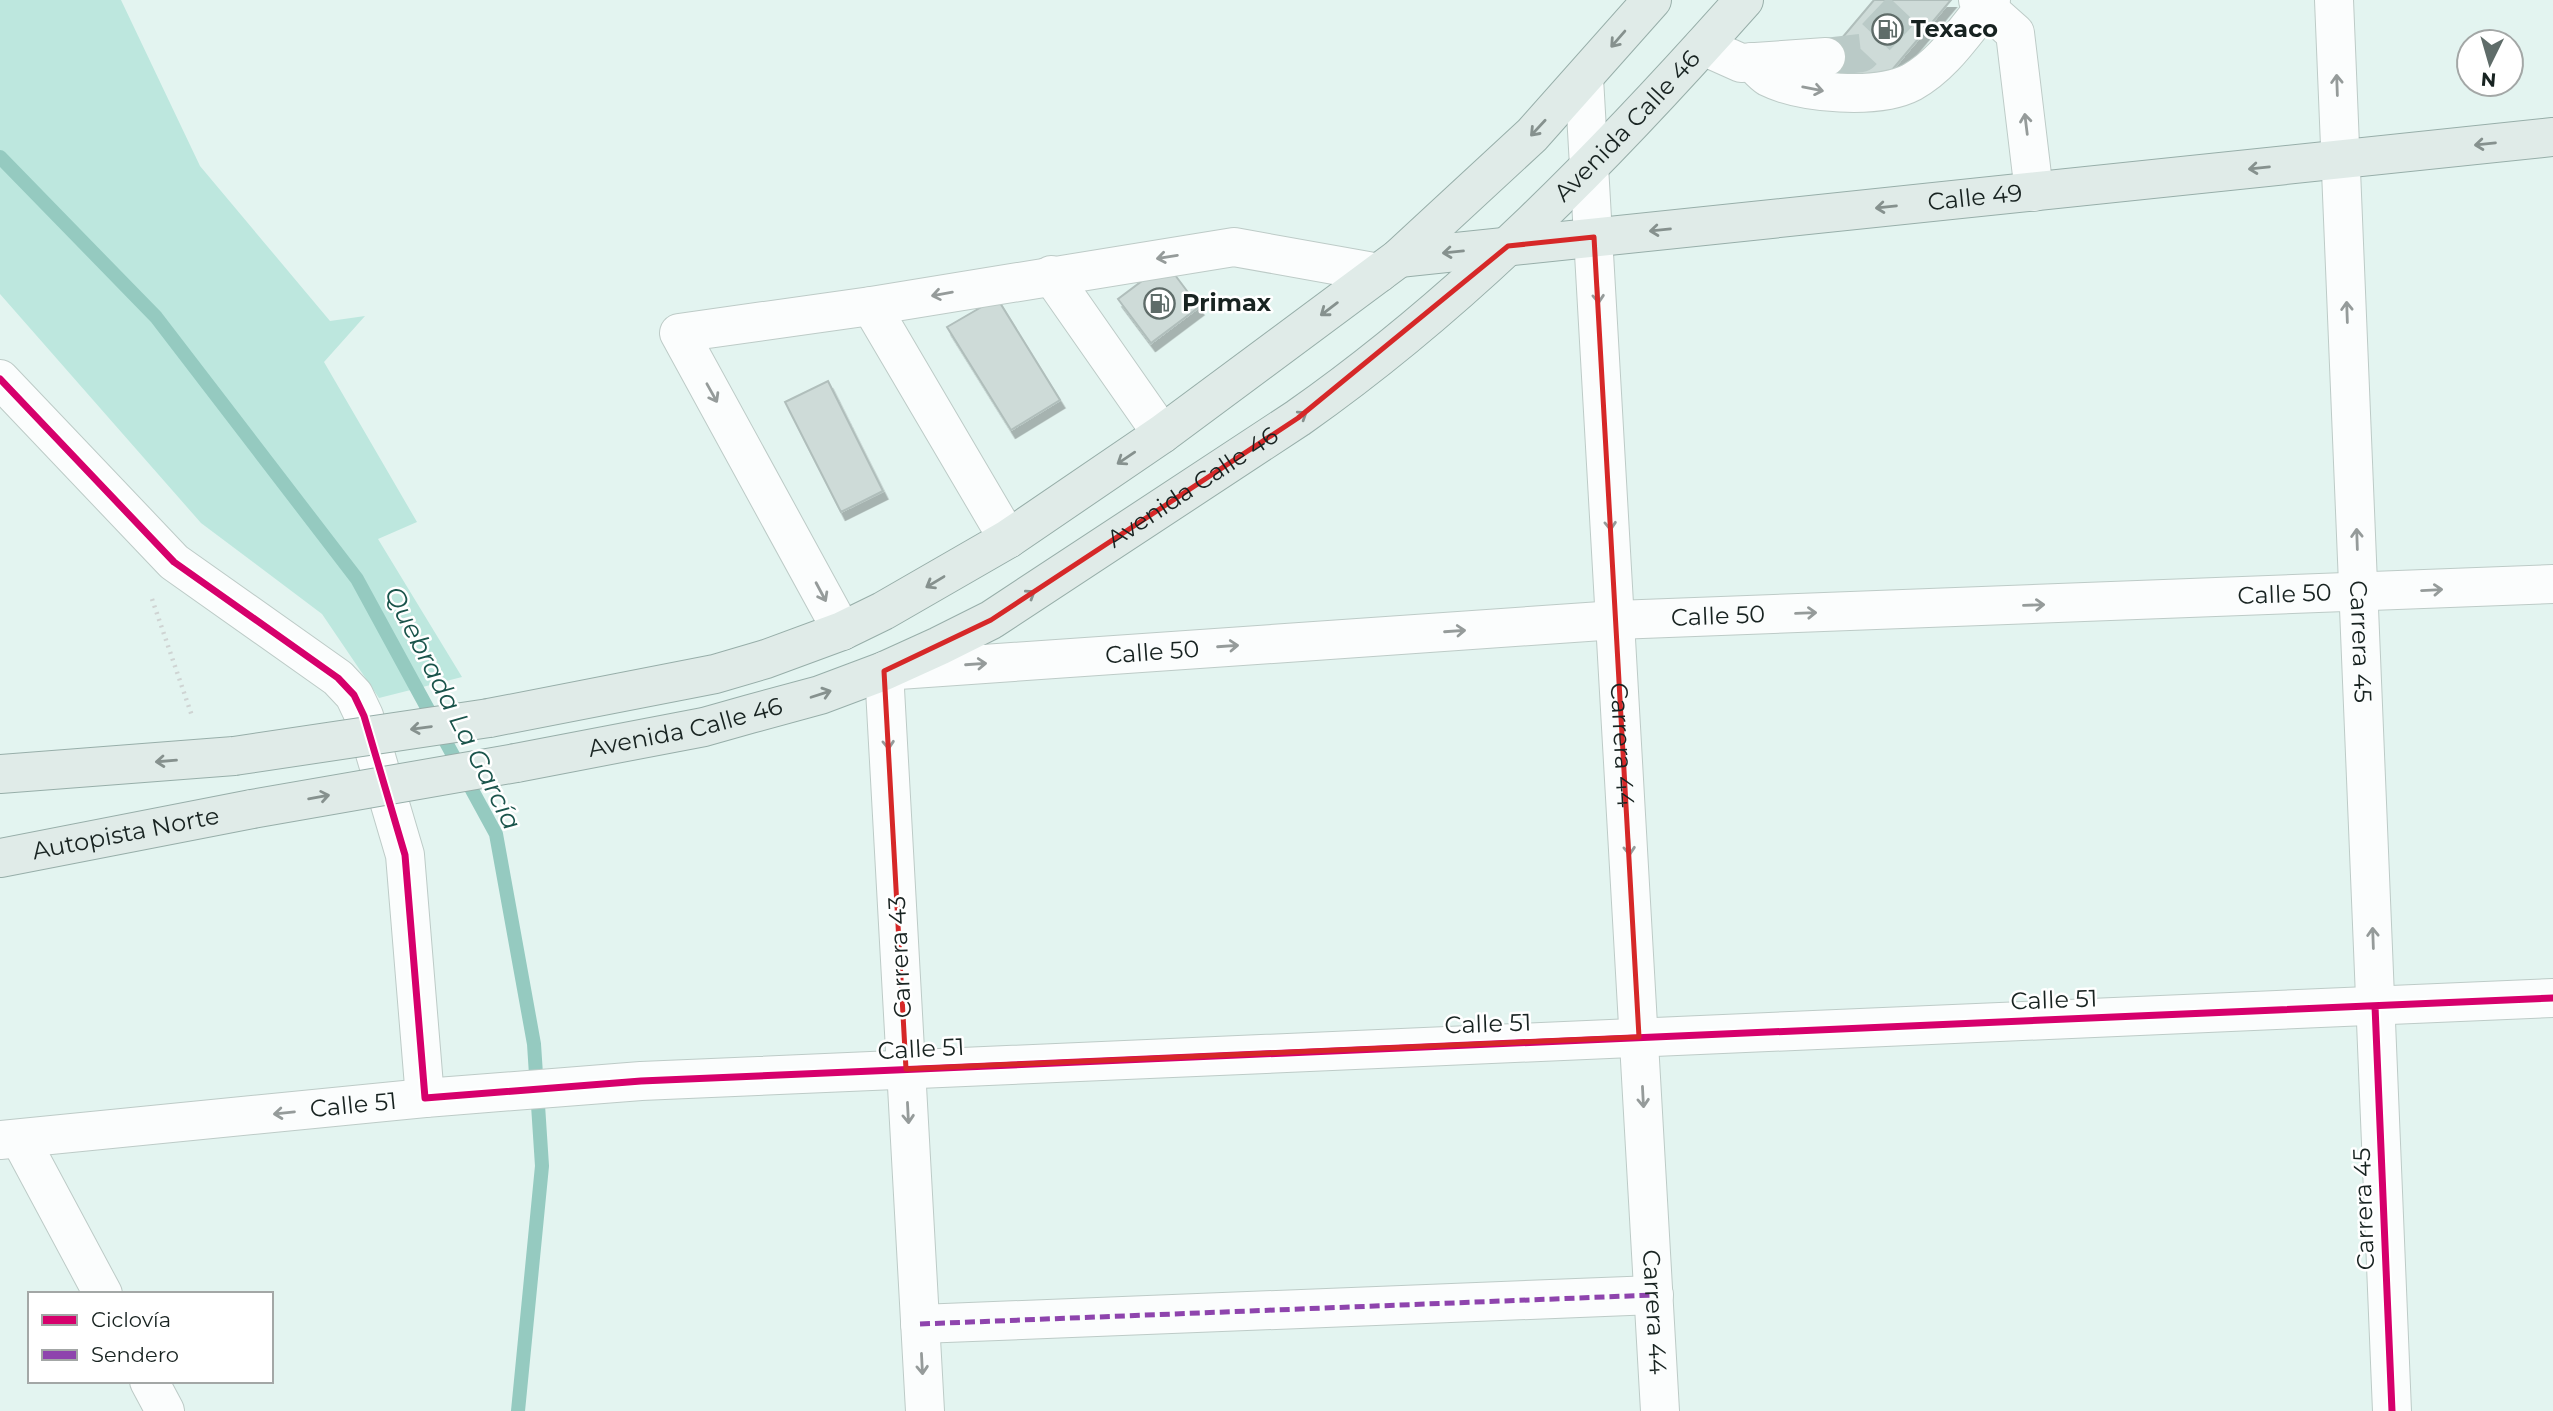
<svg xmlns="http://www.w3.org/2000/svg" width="2553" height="1411" viewBox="0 0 2553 1411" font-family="Montserrat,sans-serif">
  <defs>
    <filter id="shadow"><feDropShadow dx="4.5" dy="8" stdDeviation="0" flood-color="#0004"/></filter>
  </defs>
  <rect width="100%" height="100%" fill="#e3f4f0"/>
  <path fill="#bde7de" d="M 0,0 L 121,0 L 200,166 L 330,321 L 365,316 L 324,362 L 417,522 L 378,539 L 462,677 L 379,698 L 322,614 L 201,523 L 0,294 Z"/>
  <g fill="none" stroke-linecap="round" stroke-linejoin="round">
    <path stroke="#95cac0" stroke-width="14" d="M 0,157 L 156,317 L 357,579 L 496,834 L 534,1044 L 542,1166 L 518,1411"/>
  </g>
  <path fill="#cedbd8" stroke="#b0bebb" stroke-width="2" filter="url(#shadow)" d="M 1874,0 L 1951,0 L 1871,95 L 1826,57 Z
    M 1166,263 L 1199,307 L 1151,343 L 1118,299 Z
    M 997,298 L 1060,400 L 1011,430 L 947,327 Z
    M 828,381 L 883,491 L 841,512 L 785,402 Z"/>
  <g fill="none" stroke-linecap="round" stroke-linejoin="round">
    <path stroke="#bacac7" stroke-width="38" stroke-dasharray="38 19" stroke-linecap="butt" d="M 1826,57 L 1861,53 L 1911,0"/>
    <defs>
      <g id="minor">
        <path d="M 1978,0 L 2015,33 L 2034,192"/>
        <path id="s1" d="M 2334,0 L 2392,1411"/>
        <path d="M 1703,46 L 1741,63 L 1826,57"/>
        <path d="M 1752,62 C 1757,67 1763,74 1768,77 C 1802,94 1878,100 1912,82 C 1946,63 1966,28 1991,0"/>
        <path id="s2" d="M 1584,78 L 1660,1411"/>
        <path d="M 1051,275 L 1162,434"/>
        <path d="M 871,306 L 1008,539"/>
        <path d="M 0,379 L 174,562 L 338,678 L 354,695 L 364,716 L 405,855 L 425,1098"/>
        <path d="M 842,631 L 679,333 L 871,306 L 1234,247 L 1379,273"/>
        <path d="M 20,1139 L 103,1294"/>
        <path id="s3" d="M 0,1140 L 425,1098 L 641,1081 L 2553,998"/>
        <path d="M 920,1324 L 1654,1295"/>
        <path d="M 149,1381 L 165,1411"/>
        <path id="s4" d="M 925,1411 L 884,671 L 1616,620 L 2553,584"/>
      </g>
      <g id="major">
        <path id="s5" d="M 1399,258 L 2553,137"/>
        <path d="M 489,718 L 715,674 L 766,659 L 842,631 L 883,611 L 1008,539 L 1162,434 L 1399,258 L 1532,135 L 1652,0"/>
        <path id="s6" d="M 516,763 L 704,727 L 750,714 L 820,695 L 884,671 L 939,646 L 991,620 L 1298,418 C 1465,301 1609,152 1744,0"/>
        <path d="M 0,774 L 234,756"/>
        <path id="s7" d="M 0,858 L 252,809"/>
      </g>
    </defs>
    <use href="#minor" stroke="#bdcbc7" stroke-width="40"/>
    <use href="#major" stroke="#97aea9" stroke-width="40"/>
    <path stroke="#cfd4d3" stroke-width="4.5" stroke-dasharray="2 5" stroke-linecap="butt" d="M 152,599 L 192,716"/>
    <use href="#minor" stroke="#fbfdfd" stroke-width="38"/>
    <use href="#major" stroke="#e0ebe8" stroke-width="38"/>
    <defs>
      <path id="major-bridge" d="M 234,756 L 489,718
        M 252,809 L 516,763"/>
    </defs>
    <use href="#major-bridge" stroke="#97aea9" stroke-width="40" stroke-linecap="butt"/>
    <use href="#major-bridge" stroke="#e0ebe8" stroke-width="38"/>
    <path stroke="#8e44ad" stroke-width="5" stroke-dasharray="10 5" stroke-linecap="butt" d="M 920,1324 L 1654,1295"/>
    <defs>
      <path id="cycleway" d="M 0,379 L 174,562 L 338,678 L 354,695 L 364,716 L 405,855 L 425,1098 L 641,1081 L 2553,998
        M 2375,1006 L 2392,1411"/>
    </defs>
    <use href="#cycleway" stroke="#fff" stroke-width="11"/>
    <use href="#cycleway" stroke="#d6006c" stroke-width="7"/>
  </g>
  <defs><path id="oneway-shaft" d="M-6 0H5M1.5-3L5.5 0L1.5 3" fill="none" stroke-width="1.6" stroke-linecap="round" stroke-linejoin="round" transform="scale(1.75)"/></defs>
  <g stroke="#86918e">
    <use href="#oneway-shaft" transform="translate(1618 39) rotate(131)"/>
    <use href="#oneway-shaft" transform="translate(1538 128) rotate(133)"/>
    <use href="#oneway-shaft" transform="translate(2485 144) rotate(174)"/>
    <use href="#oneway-shaft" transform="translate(2259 168) rotate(174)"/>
    <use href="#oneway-shaft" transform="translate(1886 207) rotate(174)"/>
    <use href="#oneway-shaft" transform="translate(1660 230) rotate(174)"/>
    <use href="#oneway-shaft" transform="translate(1453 252) rotate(174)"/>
    <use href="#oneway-shaft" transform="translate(1329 309) rotate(143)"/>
    <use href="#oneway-shaft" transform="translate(1298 418) rotate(-34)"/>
    <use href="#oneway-shaft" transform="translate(1126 458) rotate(146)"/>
    <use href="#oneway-shaft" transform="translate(935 582) rotate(149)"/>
    <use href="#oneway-shaft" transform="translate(1026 597) rotate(-33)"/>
    <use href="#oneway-shaft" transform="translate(821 694) rotate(-18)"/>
    <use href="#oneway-shaft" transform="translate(421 728) rotate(172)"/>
    <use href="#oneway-shaft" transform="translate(166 761) rotate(175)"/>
    <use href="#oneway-shaft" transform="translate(319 797) rotate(-10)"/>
  </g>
  <g stroke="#959b9a">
    <use href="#oneway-shaft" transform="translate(2337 85) rotate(-92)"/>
    <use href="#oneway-shaft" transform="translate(1813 89) rotate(11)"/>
    <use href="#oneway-shaft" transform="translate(2026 124) rotate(-97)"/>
    <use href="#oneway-shaft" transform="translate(1167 257) rotate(171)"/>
    <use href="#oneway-shaft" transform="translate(1598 293) rotate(87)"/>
    <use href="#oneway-shaft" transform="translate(942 294) rotate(170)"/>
    <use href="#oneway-shaft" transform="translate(2347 312) rotate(-92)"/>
    <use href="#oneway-shaft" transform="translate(712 393) rotate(61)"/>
    <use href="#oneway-shaft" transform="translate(1610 520) rotate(87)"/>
    <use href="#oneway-shaft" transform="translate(2357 539) rotate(-92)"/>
    <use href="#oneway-shaft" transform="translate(2432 590) rotate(-3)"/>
    <use href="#oneway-shaft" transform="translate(821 592) rotate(62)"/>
    <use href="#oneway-shaft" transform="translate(2034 605) rotate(-2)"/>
    <use href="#oneway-shaft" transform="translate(1806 613) rotate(-2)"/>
    <use href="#oneway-shaft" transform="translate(1455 631) rotate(-4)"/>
    <use href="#oneway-shaft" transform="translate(1228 646) rotate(-4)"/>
    <use href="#oneway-shaft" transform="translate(976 664) rotate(-4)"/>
    <use href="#oneway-shaft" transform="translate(888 739) rotate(87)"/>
    <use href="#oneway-shaft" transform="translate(1629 845) rotate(87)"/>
    <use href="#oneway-shaft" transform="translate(2373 938) rotate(-92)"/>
    <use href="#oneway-shaft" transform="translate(1643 1097) rotate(87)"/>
    <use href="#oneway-shaft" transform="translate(284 1113) rotate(174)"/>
    <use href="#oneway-shaft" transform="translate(908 1113) rotate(87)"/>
    <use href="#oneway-shaft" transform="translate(922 1364) rotate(87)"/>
  </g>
  <path fill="none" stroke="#d62828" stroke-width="5" stroke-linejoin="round" d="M 1594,237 L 1639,1037 L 906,1069 L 884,671 L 991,620 L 1298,418 L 1508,246 Z"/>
  <defs>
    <symbol id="fuel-ring" viewBox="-11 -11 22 22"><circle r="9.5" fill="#fff" stroke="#5f6c69" stroke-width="1.5"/><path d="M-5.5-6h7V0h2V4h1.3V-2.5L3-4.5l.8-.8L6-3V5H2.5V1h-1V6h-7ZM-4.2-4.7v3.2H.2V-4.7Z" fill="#5f6c69"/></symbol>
  </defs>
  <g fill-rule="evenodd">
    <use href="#fuel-ring" x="1870" y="12" width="35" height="35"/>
    <use href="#fuel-ring" x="1142" y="286" width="35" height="35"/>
  </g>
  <g text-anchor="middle" stroke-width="5" stroke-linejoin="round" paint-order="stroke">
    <g font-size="24" font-weight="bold" fill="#182321" stroke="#fff" text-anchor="start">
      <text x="1911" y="37">Texaco</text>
      <text x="1182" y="311">Primax</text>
    </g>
    <g font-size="24" fill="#182321" stroke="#fff">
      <text dy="8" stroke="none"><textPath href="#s6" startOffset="1307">Avenida Calle 46</textPath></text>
      <text dy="8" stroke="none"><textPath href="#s5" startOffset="579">Calle 49</textPath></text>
      <text dy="8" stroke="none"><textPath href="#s6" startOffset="740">Avenida Calle 46</textPath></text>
      <text dy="8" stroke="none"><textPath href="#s4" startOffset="2144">Calle 50</textPath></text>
      <text dy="8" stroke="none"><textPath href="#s4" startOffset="1577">Calle 50</textPath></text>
      <text dy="8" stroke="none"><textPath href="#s1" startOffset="642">Carrera 45</textPath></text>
      <text dy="8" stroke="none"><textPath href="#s4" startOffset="1010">Calle 50</textPath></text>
      <text dy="8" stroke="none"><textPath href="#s6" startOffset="173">Avenida Calle 46</textPath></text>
      <text dy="8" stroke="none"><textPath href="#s2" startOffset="668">Carrera 44</textPath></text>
      <text dy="8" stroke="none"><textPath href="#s7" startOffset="128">Autopista Norte</textPath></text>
      <text transform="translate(900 957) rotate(-93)" y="8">Carrera 43</text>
      <text transform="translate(2054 1000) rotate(-2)" y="8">Calle 51</text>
      <text transform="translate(1488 1024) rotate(-2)" y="8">Calle 51</text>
      <text transform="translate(921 1049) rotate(-3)" y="8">Calle 51</text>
      <text dy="8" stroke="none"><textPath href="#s3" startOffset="355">Calle 51</textPath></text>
      <text transform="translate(2364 1209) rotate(-92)" y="8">Carrera 45</text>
      <text dy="8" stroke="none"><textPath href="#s2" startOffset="1236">Carrera 44</textPath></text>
    </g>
    <g font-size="26" font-style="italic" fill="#1a544b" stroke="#fff">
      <text transform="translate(453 708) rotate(63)" y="9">Quebrada La García</text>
    </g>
  </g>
  <rect x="28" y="1292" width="245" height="91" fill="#ffffff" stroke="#a3a7a6" stroke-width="2"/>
  <rect x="42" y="1315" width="35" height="10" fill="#d6006c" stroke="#a3a7a6" stroke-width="2"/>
  <text x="91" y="1327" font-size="21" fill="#182321">Ciclovía</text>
  <rect x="42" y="1350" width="35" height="10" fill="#8e44ad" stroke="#a3a7a6" stroke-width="2"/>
  <text x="91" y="1362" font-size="21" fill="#182321">Sendero</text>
  <g transform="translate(2490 63) rotate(185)"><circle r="33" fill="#ffffff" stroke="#a3a7a6" stroke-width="2"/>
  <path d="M0-5L12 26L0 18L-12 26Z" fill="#5f6c69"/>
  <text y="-10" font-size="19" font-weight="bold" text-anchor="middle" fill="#182321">N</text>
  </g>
</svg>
